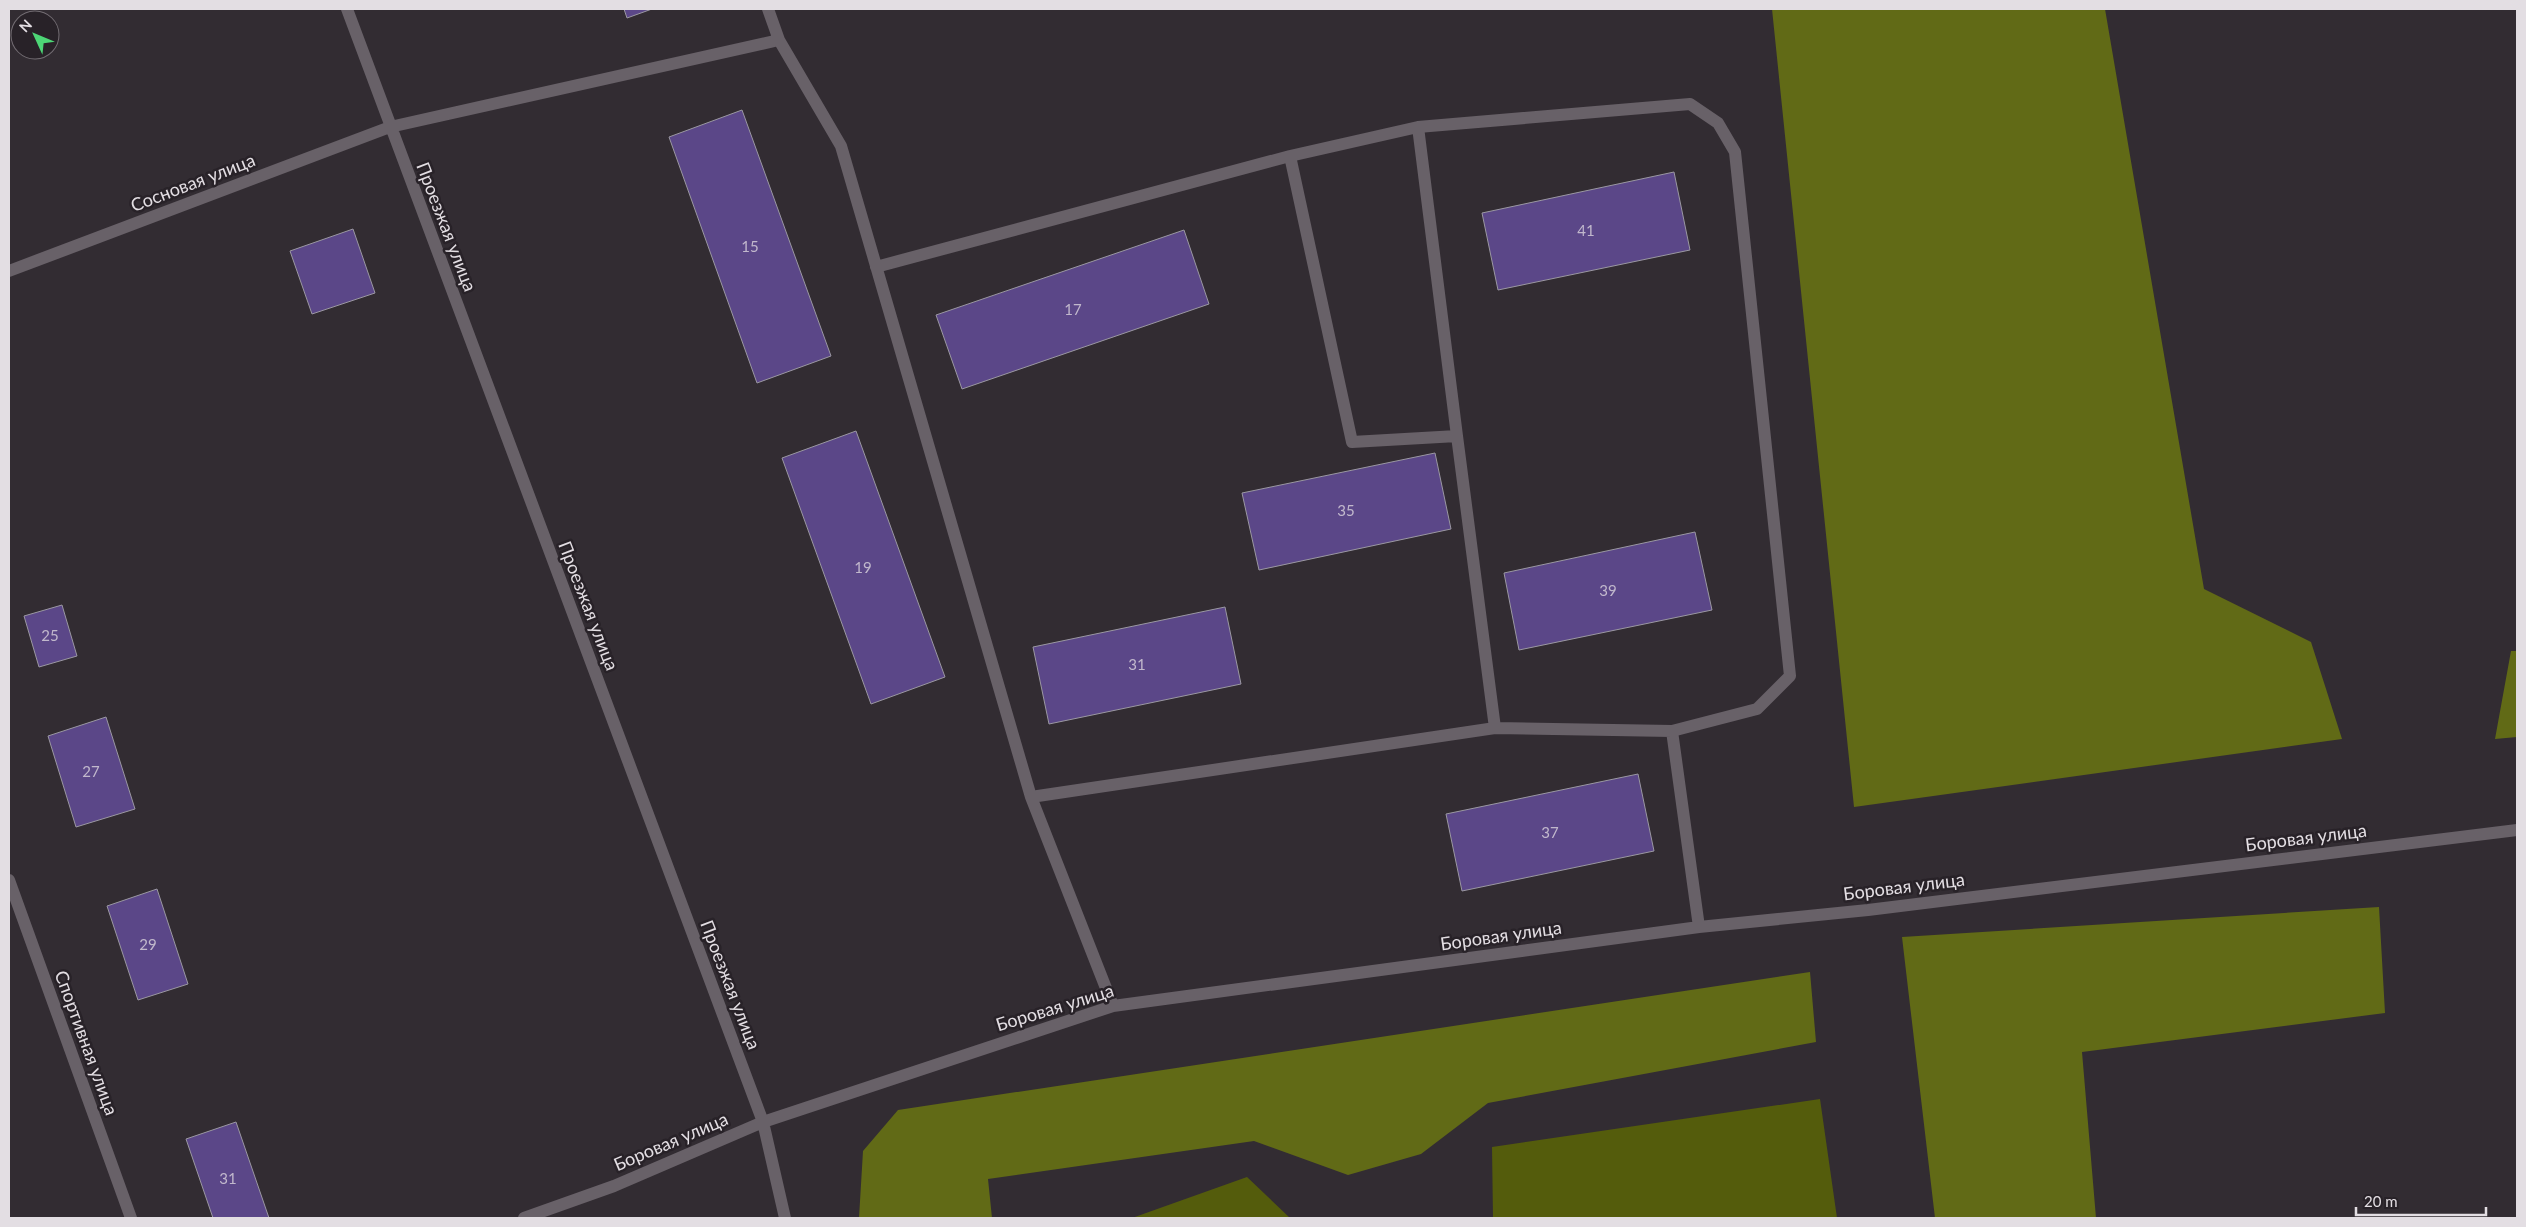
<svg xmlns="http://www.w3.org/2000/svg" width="2526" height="1227" viewBox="0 0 2526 1227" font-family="Lato,sans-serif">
  <rect width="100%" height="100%" fill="#322c32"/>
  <path fill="#545c0c" d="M 1820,1099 L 1837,1218 L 1493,1218 L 1492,1147 Z
    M 1247,1177 L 1290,1218 L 1132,1218 Z"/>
  <path fill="#616a16" d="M 1772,9 L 2105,9 L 2204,589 L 2311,642 L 2342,739 L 1854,807 Z
    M 2511,651 L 2517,651 L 2517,737 L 2495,739 Z
    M 2379,907 L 2385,1013 L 2082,1052 L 2096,1218 L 1935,1218 L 1902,937 Z
    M 1810,972 L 1816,1042 L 1488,1103 L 1421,1154 L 1348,1175 L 1254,1141 L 988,1179 L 992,1218 L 859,1218 L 863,1151 L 898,1110 Z"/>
  <path fill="#5b4788" stroke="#9b98a2" d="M 624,9 L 652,9 L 627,18 Z
    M 742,110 L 831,356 L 757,383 L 669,137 Z
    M 1674,172 L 1690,250 L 1498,290 L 1482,213 Z
    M 353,229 L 375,293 L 312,314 L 290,251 Z
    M 1184,230 L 1209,304 L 962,389 L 936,315 Z
    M 856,431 L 945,677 L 871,704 L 782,458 Z
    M 1435,453 L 1451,529 L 1259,570 L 1242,493 Z
    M 1695,532 L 1712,610 L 1519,650 L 1504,573 Z
    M 62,605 L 77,656 L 39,667 L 24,616 Z
    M 1225,607 L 1241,684 L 1049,724 L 1033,647 Z
    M 106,717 L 135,809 L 76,827 L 48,736 Z
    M 1638,774 L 1654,851 L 1462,891 L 1446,814 Z
    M 157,889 L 188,984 L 138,1000 L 107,906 Z
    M 236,1122 L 269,1218 L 213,1218 L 186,1139 Z"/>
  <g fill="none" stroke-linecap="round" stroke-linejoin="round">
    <path stroke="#686168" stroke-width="12" d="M 347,9 L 763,1122 L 785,1218
      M 768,9 L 779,40 L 841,146 L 1031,797 L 1113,1006
      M 1290,156 L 1418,127
      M 876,267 L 1290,156 L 1352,442 L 1457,436 L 1418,127 L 1690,104 L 1718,123 L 1735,152 L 1790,676 L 1757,709 L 1672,731
      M 9,271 L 390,127 L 779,40
      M 1457,436 L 1495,728
      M 1031,797 L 1495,728 L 1672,731 L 1699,927
      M 9,880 L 131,1218
      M 524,1218 L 614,1186 L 763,1122 L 1113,1006 L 1699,927 L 1868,910 L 2517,830"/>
  </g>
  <g text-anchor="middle" stroke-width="5" stroke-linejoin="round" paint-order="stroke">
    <g font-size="15" fill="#c1b8cc">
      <text x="1586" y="236">41</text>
      <text x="750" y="252">15</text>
      <text x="1073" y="315">17</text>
      <text x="1346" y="516">35</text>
      <text x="863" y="573">19</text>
      <text x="1608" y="596">39</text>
      <text x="50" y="641">25</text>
      <text x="1137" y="670">31</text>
      <text x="91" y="777">27</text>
      <text x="1550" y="838">37</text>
      <text x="148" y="950">29</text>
      <text x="228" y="1184">31</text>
    </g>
    <g font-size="18" fill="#e3dee3" stroke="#282228">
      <text transform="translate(193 183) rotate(-21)" y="6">Сосновая улица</text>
      <text transform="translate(446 227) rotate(69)" y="6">Проезжая улица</text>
      <text transform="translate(588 606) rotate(69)" y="6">Проезжая улица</text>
      <text transform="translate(2306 838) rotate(-7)" y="6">Боровая улица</text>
      <text transform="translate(1904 887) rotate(-7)" y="6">Боровая улица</text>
      <text transform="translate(1501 936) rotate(-8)" y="6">Боровая улица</text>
      <text transform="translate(730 985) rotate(69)" y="6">Проезжая улица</text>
      <text transform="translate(1055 1008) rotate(-17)" y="6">Боровая улица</text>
      <text transform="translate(86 1043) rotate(70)" y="6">Спортивная улица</text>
      <text transform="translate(671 1142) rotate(-23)" y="6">Боровая улица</text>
    </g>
  </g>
  <rect width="2526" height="1227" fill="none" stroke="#e3dee3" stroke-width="20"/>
  <g transform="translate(35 35) rotate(314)"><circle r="24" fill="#282228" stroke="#736d73"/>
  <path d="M0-4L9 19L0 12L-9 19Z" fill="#4dd676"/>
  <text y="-8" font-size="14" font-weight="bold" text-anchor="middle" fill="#e3dee3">N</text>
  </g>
  <path d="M2356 1207v8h130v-8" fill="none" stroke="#e3dee3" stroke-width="2.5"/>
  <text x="2364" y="1207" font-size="15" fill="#e3dee3" stroke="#282228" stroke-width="4" paint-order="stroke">20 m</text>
</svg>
